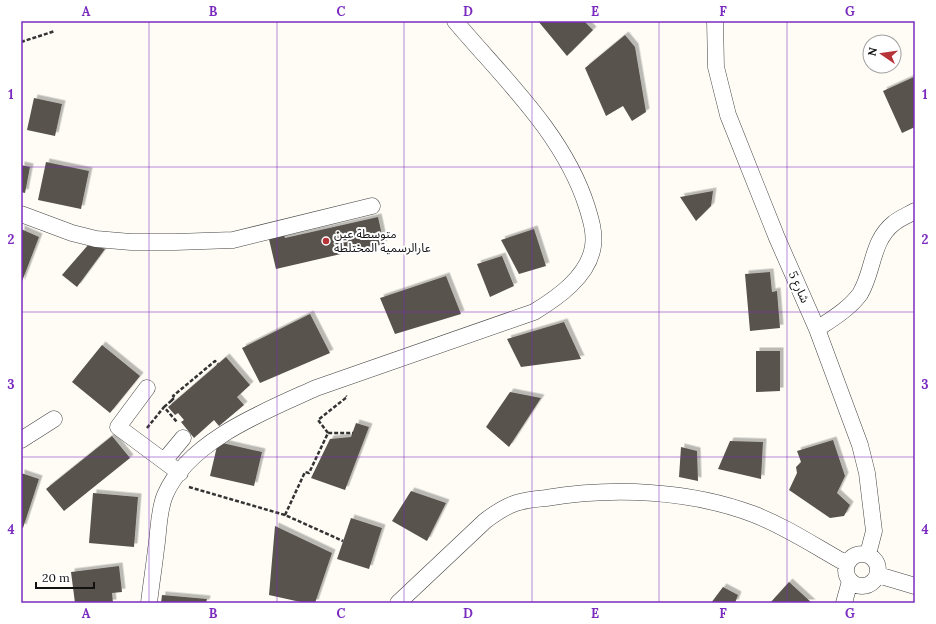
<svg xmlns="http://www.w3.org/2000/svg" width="936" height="624" viewBox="0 0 936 624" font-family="Lora,'Noto Sans Arabic',serif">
  <defs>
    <filter id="shadow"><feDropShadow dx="3.5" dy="-3.5" stdDeviation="0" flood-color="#0004"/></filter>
  </defs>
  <rect width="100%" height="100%" fill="#fefcf5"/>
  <path fill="#59524e" filter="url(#shadow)" d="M 538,21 L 584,21 L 593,30 L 567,56 Z
    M 625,35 L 635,47 L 646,112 L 632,121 L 623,106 L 606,116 L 585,68 Z
    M 914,77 L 915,127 L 902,133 L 883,91 Z
    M 34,98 L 62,104 L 55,136 L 27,130 Z
    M 46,162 L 89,171 L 81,209 L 38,200 Z
    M 21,165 L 30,167 L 25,193 L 21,192 Z
    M 713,191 L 711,206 L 696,221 L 680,197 Z
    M 378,217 L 384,244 L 276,269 L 268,235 L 283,232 L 285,238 Z
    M 21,229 L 39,237 L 21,284 Z
    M 534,229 L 546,266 L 519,274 L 501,240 Z
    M 89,244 L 105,249 L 77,287 L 62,275 Z
    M 502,256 L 514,286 L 490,297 L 477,264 Z
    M 770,272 L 772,292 L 777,291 L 780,328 L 750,331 L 745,274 Z
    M 446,276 L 461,314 L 395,334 L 380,298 Z
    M 310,314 L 330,353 L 260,383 L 242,348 Z
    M 564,322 L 581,359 L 521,367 L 507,339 Z
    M 102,345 L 140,376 L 110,413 L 72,382 Z
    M 756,351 L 780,351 L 780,391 L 756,392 Z
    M 226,357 L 250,385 L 237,397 L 244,405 L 219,426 L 214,420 L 194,438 L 181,422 L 184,420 L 178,413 L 175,415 L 168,407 Z
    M 510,392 L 541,398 L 509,447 L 486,427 Z
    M 356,423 L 369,427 L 345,490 L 311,478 L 330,439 L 351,437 Z
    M 112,436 L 130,458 L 64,511 L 46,489 Z
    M 833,440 L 845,476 L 837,493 L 850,505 L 844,516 L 830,518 L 789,490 L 797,473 L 796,467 L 801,462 L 797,451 Z
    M 730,441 L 763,442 L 761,479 L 718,469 Z
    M 218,442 L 262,452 L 254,486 L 210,476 Z
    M 681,447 L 697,451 L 698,481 L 679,477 Z
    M 21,473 L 39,479 L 23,528 L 21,527 Z
    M 411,491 L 446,503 L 427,541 L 392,521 Z
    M 93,493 L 138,497 L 134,547 L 89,543 Z
    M 351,518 L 382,528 L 369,569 L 337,559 Z
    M 275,526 L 332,553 L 315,603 L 305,603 L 269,595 Z
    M 119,566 L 122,592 L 112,593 L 113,603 L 75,603 L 71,572 Z
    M 789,582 L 812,603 L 770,603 Z
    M 723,587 L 738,595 L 735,603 L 711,603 Z
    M 162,595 L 207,599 L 206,603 L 161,603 Z"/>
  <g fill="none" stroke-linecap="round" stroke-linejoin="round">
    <defs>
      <path id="minor" d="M 715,21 L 716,67 L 728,115 L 777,238 L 817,329 L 860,445 L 867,473 L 874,531 L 868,554
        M 21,214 L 72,233 L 96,239 L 131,242 L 175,242 L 233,240 L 372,206
        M 817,329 C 832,319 849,309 860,294 C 874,271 871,241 894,223 C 900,218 908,215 915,211
        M 147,388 L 118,427 L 180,473
        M 21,440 L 54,419
        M 164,461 L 183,438
        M846 570a16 16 0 1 1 32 0a16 16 0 1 1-32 0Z
        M 878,575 L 915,586
        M 149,603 C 151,585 154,567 156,549 C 159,531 158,512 165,495 C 188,441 265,411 316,388 L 534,312 C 557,298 589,276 593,246 C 595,233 591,220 587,207 C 564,134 503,78 455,21
        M 398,603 L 485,521 C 494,514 504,507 516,503 C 525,500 536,499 546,498 C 613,487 689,490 753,514 C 787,527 816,547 847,564
        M 844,603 L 850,581"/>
    </defs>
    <use href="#minor" stroke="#444" stroke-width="17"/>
    <path stroke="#333" stroke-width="2.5" stroke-dasharray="4 2" stroke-linecap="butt" d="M 21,42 L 55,31
      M 171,401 L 175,397 L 173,396 L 215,361 L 218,364
      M 164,407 L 171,401 L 173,403
      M 147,428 L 164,407 L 177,422
      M 328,433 L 318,420 L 347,397 L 346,396
      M 189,487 L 285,515 L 343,541
      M 285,515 L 305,472 L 309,473 L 328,433 L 353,433"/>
    <use href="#minor" stroke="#fff" stroke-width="16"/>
  </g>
  <path fill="none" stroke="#7b2cbf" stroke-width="1" stroke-opacity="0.55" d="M 149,21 L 149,603M 277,21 L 277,603M 404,21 L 404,603M 532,21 L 532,603M 659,21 L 659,603M 787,21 L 787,603M 21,167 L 915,167M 21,312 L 915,312M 21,457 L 915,457"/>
  <circle fill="#b63438" stroke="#fff" stroke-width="1.5" cx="326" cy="241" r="4"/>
  <g text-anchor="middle" stroke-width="4" stroke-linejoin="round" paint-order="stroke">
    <g font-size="12" fill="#111" stroke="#fff" text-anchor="start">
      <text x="334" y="238">متوسطة عين<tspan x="334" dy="14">عارالرسمية المختلطة</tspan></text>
    </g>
    <g font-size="12" fill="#111" stroke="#fff">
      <text transform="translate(799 287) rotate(66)" y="4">شارع 5</text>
    </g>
  </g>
  <rect width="936" height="624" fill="none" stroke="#ffffff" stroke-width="44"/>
  <g transform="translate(882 54) rotate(283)"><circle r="19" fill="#ffffff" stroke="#a0a0a0"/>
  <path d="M0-3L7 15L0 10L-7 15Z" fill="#b63438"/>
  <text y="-6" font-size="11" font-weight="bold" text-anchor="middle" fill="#111111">N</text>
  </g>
  <path d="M36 582v6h58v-6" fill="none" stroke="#111111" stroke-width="2"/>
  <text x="42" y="582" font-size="12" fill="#111111" stroke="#ffffff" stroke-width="3" paint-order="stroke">20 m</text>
  <rect x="22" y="22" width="892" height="580" fill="none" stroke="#7b2cbf" stroke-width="1.5"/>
  <g font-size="13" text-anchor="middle" font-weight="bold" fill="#7b2cbf">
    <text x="86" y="16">A</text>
    <text x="213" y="16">B</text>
    <text x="341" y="16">C</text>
    <text x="468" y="16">D</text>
    <text x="595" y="16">E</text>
    <text x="723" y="16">F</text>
    <text x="850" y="16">G</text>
    <text x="11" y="99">1</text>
    <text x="925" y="99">1</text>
    <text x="11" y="244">2</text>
    <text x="925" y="244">2</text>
    <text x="11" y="389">3</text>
    <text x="925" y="389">3</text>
    <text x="11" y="534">4</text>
    <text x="925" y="534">4</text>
    <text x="86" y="618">A</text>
    <text x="213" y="618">B</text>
    <text x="341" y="618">C</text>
    <text x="468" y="618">D</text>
    <text x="595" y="618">E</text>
    <text x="723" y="618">F</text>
    <text x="850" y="618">G</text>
  </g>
</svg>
